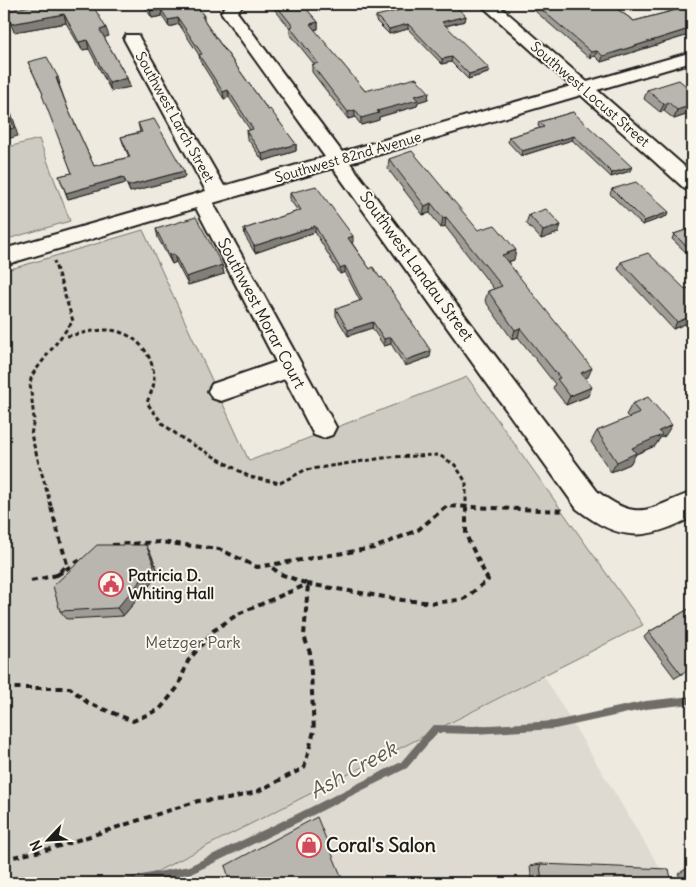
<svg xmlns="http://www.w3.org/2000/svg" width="696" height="887" viewBox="0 0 696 887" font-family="Delius,sans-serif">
  <rect width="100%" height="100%" fill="#eeeadf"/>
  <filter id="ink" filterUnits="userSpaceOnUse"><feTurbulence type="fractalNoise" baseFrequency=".02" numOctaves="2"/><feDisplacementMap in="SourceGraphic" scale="10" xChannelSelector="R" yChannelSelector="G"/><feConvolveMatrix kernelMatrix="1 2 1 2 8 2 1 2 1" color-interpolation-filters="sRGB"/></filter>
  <g filter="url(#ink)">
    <path fill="#dedad1" d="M 544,676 L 669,883 L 134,883 Z"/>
    <path fill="#ceccc2" stroke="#75746f" d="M 39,139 L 70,221 L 4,240 L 4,148 Z
      M 143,230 L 249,461 L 467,377 L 643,625 L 134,883 L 4,883 L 4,271 Z"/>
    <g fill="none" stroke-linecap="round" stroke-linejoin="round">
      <path fill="#6f6d69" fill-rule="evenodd" d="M 692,696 L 692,704 L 646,709 L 555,729 L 474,734 L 437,733 L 407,768 L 305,819 L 193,873 L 142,883 L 116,883 L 117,880 L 120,879 L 189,866 L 299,813 L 401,762 L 432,726 L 435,725 L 474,726 L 555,721 L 646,701 Z"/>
      <defs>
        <path id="minor" d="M 228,4 L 244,4 L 237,12 L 342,152 L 571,86 L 480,4 L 497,4 L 587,82 L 692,52 L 692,62 L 597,90 L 692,173 L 692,190 L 685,189 L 581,95 L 350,163 L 597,491 C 639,524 649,508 692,492 L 692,517 C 646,541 619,542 577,509 L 333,168 L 213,203 L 336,427 L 332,435 L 323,438 L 314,435 L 285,379 L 221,401 L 212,398 L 208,391 L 212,384 L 276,362 L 196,208 L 4,265 L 4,249 L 206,191 L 124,39 L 126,35 L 138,35 L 140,39 L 224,186 L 325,157 L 221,12 Z"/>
      </defs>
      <use href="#minor" stroke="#1c1c1c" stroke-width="4"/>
      <path stroke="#1c1c1c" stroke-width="3" stroke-dasharray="4.5 3" stroke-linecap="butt" d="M 67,336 C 80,334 93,330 106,330 C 133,330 155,353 154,381 C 154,388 149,396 147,403 L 163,424 L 183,439 L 250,477 L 280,483 L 305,470 L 390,457 L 439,455 L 455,465 L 466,482 L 466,506
        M 51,506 L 31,435 L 34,419 L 30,383 L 32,375 L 73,321 L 54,261"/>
      <path stroke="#1c1c1c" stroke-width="4" stroke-dasharray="6 4.5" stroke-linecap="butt" d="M 112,545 L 160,542 L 219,549 L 257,567 L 374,548 L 418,530 L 447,506 L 565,511
        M 57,575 L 82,559
        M 31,581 L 57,575 L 67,564 L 50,504
        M 4,688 L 70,688 L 88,703 L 133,721 L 160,709 L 178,687 L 188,661 L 213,631 L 238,614 L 308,584 L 402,600 L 435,603 L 464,599 L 488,580 L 466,535 L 466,504
        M 4,859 L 50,849 L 198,801 L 228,799 L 256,792 L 304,768 L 314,731 L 310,653 L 304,636 L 308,584 L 280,574 L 269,565"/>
      <use href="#minor" fill="#fbf7ec" fill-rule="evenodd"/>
    </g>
    <path fill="#9f9d96" stroke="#1c1c1c" d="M 38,4 L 109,36 L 104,37 L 127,78 L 130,87 L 111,91 L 89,49 L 82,50 L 66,23 L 14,32 Z
      M 143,4 L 196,4 L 195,4 L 204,16 L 204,21 L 268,110 L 296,144 L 296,151 L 263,161 L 247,138 L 246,131 L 250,130 L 229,97 L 224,99 L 200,61 L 199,55 L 179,24 L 169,27 L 162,16 L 152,18 Z
      M 270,4 L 302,4 L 318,22 L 318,29 L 314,30 L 365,91 L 429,92 L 428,99 L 418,102 L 417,106 L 379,117 L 379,120 L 361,125 L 355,117 L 348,119 L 312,72 L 312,65 L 314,64 L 290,34 L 290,28 Z
      M 527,4 L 610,4 L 634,21 L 672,11 L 662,4 L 692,4 L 692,34 L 601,62 L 595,56 L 589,58 Z
      M 376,16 L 466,16 L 465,21 L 446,26 L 488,73 L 468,79 L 451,62 L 442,64 L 408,29 L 389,34 L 376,21 Z
      M 28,62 L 60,84 L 59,84 L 68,109 L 94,166 L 129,157 L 123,143 L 121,137 L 140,132 L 138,123 L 184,171 L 185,177 L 130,192 L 126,183 L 68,199 L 59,176 L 72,173 L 43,94 Z
      M 647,90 L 692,91 L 692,113 L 674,119 L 664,111 L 660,112 L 644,99 Z
      M 573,112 L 630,171 L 611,177 L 572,140 L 521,156 L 508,142 L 509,137 L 540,128 L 538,126 L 539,122 Z
      M 389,159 L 514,260 L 508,262 L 588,377 L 585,378 L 588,396 L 566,405 L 553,388 L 555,384 L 518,337 L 512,339 L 485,301 L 488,291 L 494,289 L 445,226 L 441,228 L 430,213 L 423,215 L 388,169 Z
      M 612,189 L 667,216 L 642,225 L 610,194 Z
      M 290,193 L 353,242 L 352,243 L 430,357 L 405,366 L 391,344 L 384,346 L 372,328 L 348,336 L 336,316 L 336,309 L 360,301 L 345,272 L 340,274 L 315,232 L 255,253 L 245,236 L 244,229 L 298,211 L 290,200 Z
      M 529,215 L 558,233 L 541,239 L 526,223 Z
      M 692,228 L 692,258 L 672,239 L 674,234 Z
      M 156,229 L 222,265 L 224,274 L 188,285 L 176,262 L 172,264 L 158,238 Z
      M 621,262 L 685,289 L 692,287 L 692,321 L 673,329 L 618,269 Z
      M 632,404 L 665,436 L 660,438 L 655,446 L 636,454 L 630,464 L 611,472 L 591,442 L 597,431 L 629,418 L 626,415 Z
      M 146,545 L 151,554 L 159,574 L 123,616 L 67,619 L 60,611 Z
      M 692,607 L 692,668 L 675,678 L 644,637 L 649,632 Z
      M 540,864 L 672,883 L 532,883 L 530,866 Z
      M 692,865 L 692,883 L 684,883 L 678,874 Z"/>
    <path fill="#827f7a" stroke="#1c1c1c" d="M 161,9 L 162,16 L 152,18 L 150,11 Z
      M 64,14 L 66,23 L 14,32 L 11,24 Z
      M 466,16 L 465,21 L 441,27 L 442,22 Z
      M 178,18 L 179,24 L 169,27 L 168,20 Z
      M 318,22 L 318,29 L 310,30 L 310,24 Z
      M 408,24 L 408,29 L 389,34 L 389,29 Z
      M 106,28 L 109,36 L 102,38 L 100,30 Z
      M 692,28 L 692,34 L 601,62 L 603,56 Z
      M 87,40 L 89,49 L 82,50 L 79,42 Z
      M 597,51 L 595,56 L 589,58 L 591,52 Z
      M 452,57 L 451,62 L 442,64 L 442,59 Z
      M 489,68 L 488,73 L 468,79 L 469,74 Z
      M 58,77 L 60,84 L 59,84 L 56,78 Z
      M 127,78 L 130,87 L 111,91 L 109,83 Z
      M 228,90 L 229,97 L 224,99 L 223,92 Z
      M 429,92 L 428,99 L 418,102 L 417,106 L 379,117 L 379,120 L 361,125 L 361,118 L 414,96 Z
      M 668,102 L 664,111 L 660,112 L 664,104 Z
      M 692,105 L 692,113 L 674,119 L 677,110 Z
      M 355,110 L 355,117 L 348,119 L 348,112 Z
      M 13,118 L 16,127 L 15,127 L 18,136 L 4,140 L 4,130 L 11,119 Z
      M 574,136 L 572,140 L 521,156 L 522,151 Z
      M 296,144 L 296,151 L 263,161 L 262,154 Z
      M 632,167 L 630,171 L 611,177 L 612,173 Z
      M 184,171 L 185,177 L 130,192 L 128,186 Z
      M 123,177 L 126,183 L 68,199 L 66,193 Z
      M 431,203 L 430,213 L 423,215 L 425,206 Z
      M 669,212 L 667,216 L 642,225 L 644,221 Z
      M 446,217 L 445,226 L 441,228 L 443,218 Z
      M 561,225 L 558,233 L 541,239 L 543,231 Z
      M 315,226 L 315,232 L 255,253 L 254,246 Z
      M 353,236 L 353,242 L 348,244 L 348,238 Z
      M 516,250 L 514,260 L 500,264 L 502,255 Z
      M 174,254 L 176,262 L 172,264 L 169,255 Z
      M 222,265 L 224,274 L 188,285 L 186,277 Z
      M 345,266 L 345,272 L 340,274 L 340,268 Z
      M 692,316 L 692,321 L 673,329 L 677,322 Z
      M 373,322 L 372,328 L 348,336 L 348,330 Z
      M 520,328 L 518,337 L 512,339 L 515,330 Z
      M 391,337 L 391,344 L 384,346 L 384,339 Z
      M 431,351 L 430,357 L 405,366 L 406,360 Z
      M 592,368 L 588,377 L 577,382 L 581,373 Z
      M 592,387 L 588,396 L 566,405 L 570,396 Z
      M 672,425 L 665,436 L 660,438 L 655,446 L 636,454 L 630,464 L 611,472 L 617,462 L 632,448 L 659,431 Z
      M 146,545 L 151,554 L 159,574 L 123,616 L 117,608 Z"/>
    <path fill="#b9b6af" stroke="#1c1c1c" d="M 38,4 L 92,4 L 106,28 L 100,30 L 127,78 L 109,83 L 87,40 L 79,42 L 64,14 L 11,24 L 8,11 Z
      M 146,4 L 195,4 L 204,16 L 202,16 L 206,24 L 268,110 L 270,109 L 296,144 L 262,154 L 246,131 L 253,129 L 228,90 L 223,92 L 199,55 L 202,54 L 178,18 L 168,20 L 161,9 L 150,11 Z
      M 275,4 L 302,4 L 318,22 L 310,24 L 365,91 L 416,78 L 429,92 L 414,96 L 418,100 L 377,111 L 379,113 L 361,118 L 355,110 L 348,112 L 312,65 L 318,63 L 290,27 L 293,26 Z
      M 425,4 L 453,4 L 466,16 L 442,22 L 489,68 L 469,74 L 452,57 L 442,59 L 408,24 L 389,29 L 376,16 Z
      M 535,4 L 610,4 L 634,21 L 680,9 L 672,4 L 692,4 L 692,28 L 603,56 L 597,51 L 591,52 Z
      M 47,57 L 58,77 L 56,78 L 68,109 L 94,166 L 130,157 L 121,137 L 142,132 L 138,123 L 154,119 L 184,171 L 128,186 L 123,177 L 66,193 L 59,176 L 72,173 L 42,95 L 43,94 L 28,62 Z
      M 679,80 L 692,91 L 692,105 L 677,110 L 668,102 L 664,104 L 647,90 Z
      M 5,101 L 13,118 L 11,119 L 14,128 L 4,130 L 4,102 Z
      M 573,112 L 632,167 L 612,173 L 574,136 L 522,151 L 509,137 L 544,127 L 539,122 Z
      M 412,151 L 478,230 L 495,225 L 516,250 L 502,255 L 592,368 L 581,373 L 592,387 L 570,396 L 557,379 L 560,378 L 520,328 L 515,330 L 488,291 L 502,286 L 446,217 L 443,218 L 431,203 L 425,206 L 389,159 Z
      M 636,182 L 669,212 L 644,221 L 612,189 Z
      M 316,186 L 353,236 L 348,238 L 370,269 L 373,267 L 380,278 L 382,277 L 431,351 L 406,360 L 391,337 L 384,339 L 373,322 L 348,330 L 336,309 L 362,300 L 345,266 L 340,268 L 315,226 L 254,246 L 244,229 L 301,210 L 290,193 Z
      M 546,209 L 561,225 L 543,231 L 529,215 Z
      M 196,217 L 222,265 L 186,277 L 174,254 L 169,255 L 156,229 Z
      M 692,228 L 692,252 L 674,234 Z
      M 648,253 L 685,289 L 692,287 L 692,316 L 677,322 L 621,262 Z
      M 648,397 L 672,425 L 659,431 L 662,435 L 632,448 L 636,453 L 617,462 L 597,431 L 640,413 L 632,404 Z
      M 97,545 L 146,545 L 154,565 L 117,608 L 60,611 L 53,586 Z
      M 692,607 L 692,667 L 681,674 L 649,632 Z
      M 317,817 L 344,883 L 231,883 L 225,866 Z
      M 540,864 L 669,869 L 672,883 L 542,883 Z"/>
  </g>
  <defs>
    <symbol id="civic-ring" viewBox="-11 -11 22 22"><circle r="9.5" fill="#fbf7ec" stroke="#d1495b" stroke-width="1.5"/><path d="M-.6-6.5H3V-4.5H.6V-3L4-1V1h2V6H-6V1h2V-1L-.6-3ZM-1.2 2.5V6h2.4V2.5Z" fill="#d1495b"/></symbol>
    <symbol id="shop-ring" viewBox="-11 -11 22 22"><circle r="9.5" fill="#fbf7ec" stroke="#d1495b" stroke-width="1.5"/><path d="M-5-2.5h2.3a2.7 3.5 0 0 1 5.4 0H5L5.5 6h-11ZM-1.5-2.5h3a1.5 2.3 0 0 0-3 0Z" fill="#d1495b"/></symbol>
  </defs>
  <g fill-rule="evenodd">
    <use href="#civic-ring" x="97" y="570" width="28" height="28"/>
    <use href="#shop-ring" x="295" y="831" width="28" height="28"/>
  </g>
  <g text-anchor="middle" stroke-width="4" stroke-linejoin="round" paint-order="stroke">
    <g font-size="14" fill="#1c1c1c" stroke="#fbf7ec">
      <text transform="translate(590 94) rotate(41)" y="5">Southwest Locust Street</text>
      <text transform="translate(175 117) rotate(61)" y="5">Southwest Larch Street</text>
      <text transform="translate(348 157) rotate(-16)" y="5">Southwest 82nd Avenue</text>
    </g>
    <g font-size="16" fill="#1c1c1c" stroke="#fbf7ec">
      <text transform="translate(417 266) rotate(54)" y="6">Southwest Landau Street</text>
      <text transform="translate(262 313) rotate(62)" y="6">Southwest Morar Court</text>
    </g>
    <g font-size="16" font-weight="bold" fill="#1c1c1c" stroke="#fbf7ec" text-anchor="start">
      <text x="128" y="581">Patricia D.<tspan x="128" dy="18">Whiting Hall</tspan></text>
    </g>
    <g font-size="16" fill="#51514e" stroke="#fbf7ec">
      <text x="193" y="648">Metzger Park</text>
    </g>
    <g font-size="19" font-weight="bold" fill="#1c1c1c" stroke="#fbf7ec" text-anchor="start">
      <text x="326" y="852">Coral's Salon</text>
    </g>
    <g font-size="21" font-style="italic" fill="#5a5956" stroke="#fbf7ec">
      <text transform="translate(353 770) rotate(-29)" y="7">Ash Creek</text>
    </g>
  </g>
  <rect width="696" height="887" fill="none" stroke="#fbf7ec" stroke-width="20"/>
  <rect x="10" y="10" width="676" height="867" fill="none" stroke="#1c1c1c" stroke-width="2" filter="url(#ink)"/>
  <g transform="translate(48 840) rotate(245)" stroke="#fbf7ec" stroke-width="4" paint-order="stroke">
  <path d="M0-4L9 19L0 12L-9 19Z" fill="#1c1c1c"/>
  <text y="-8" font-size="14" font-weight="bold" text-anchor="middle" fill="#1c1c1c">N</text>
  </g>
</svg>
